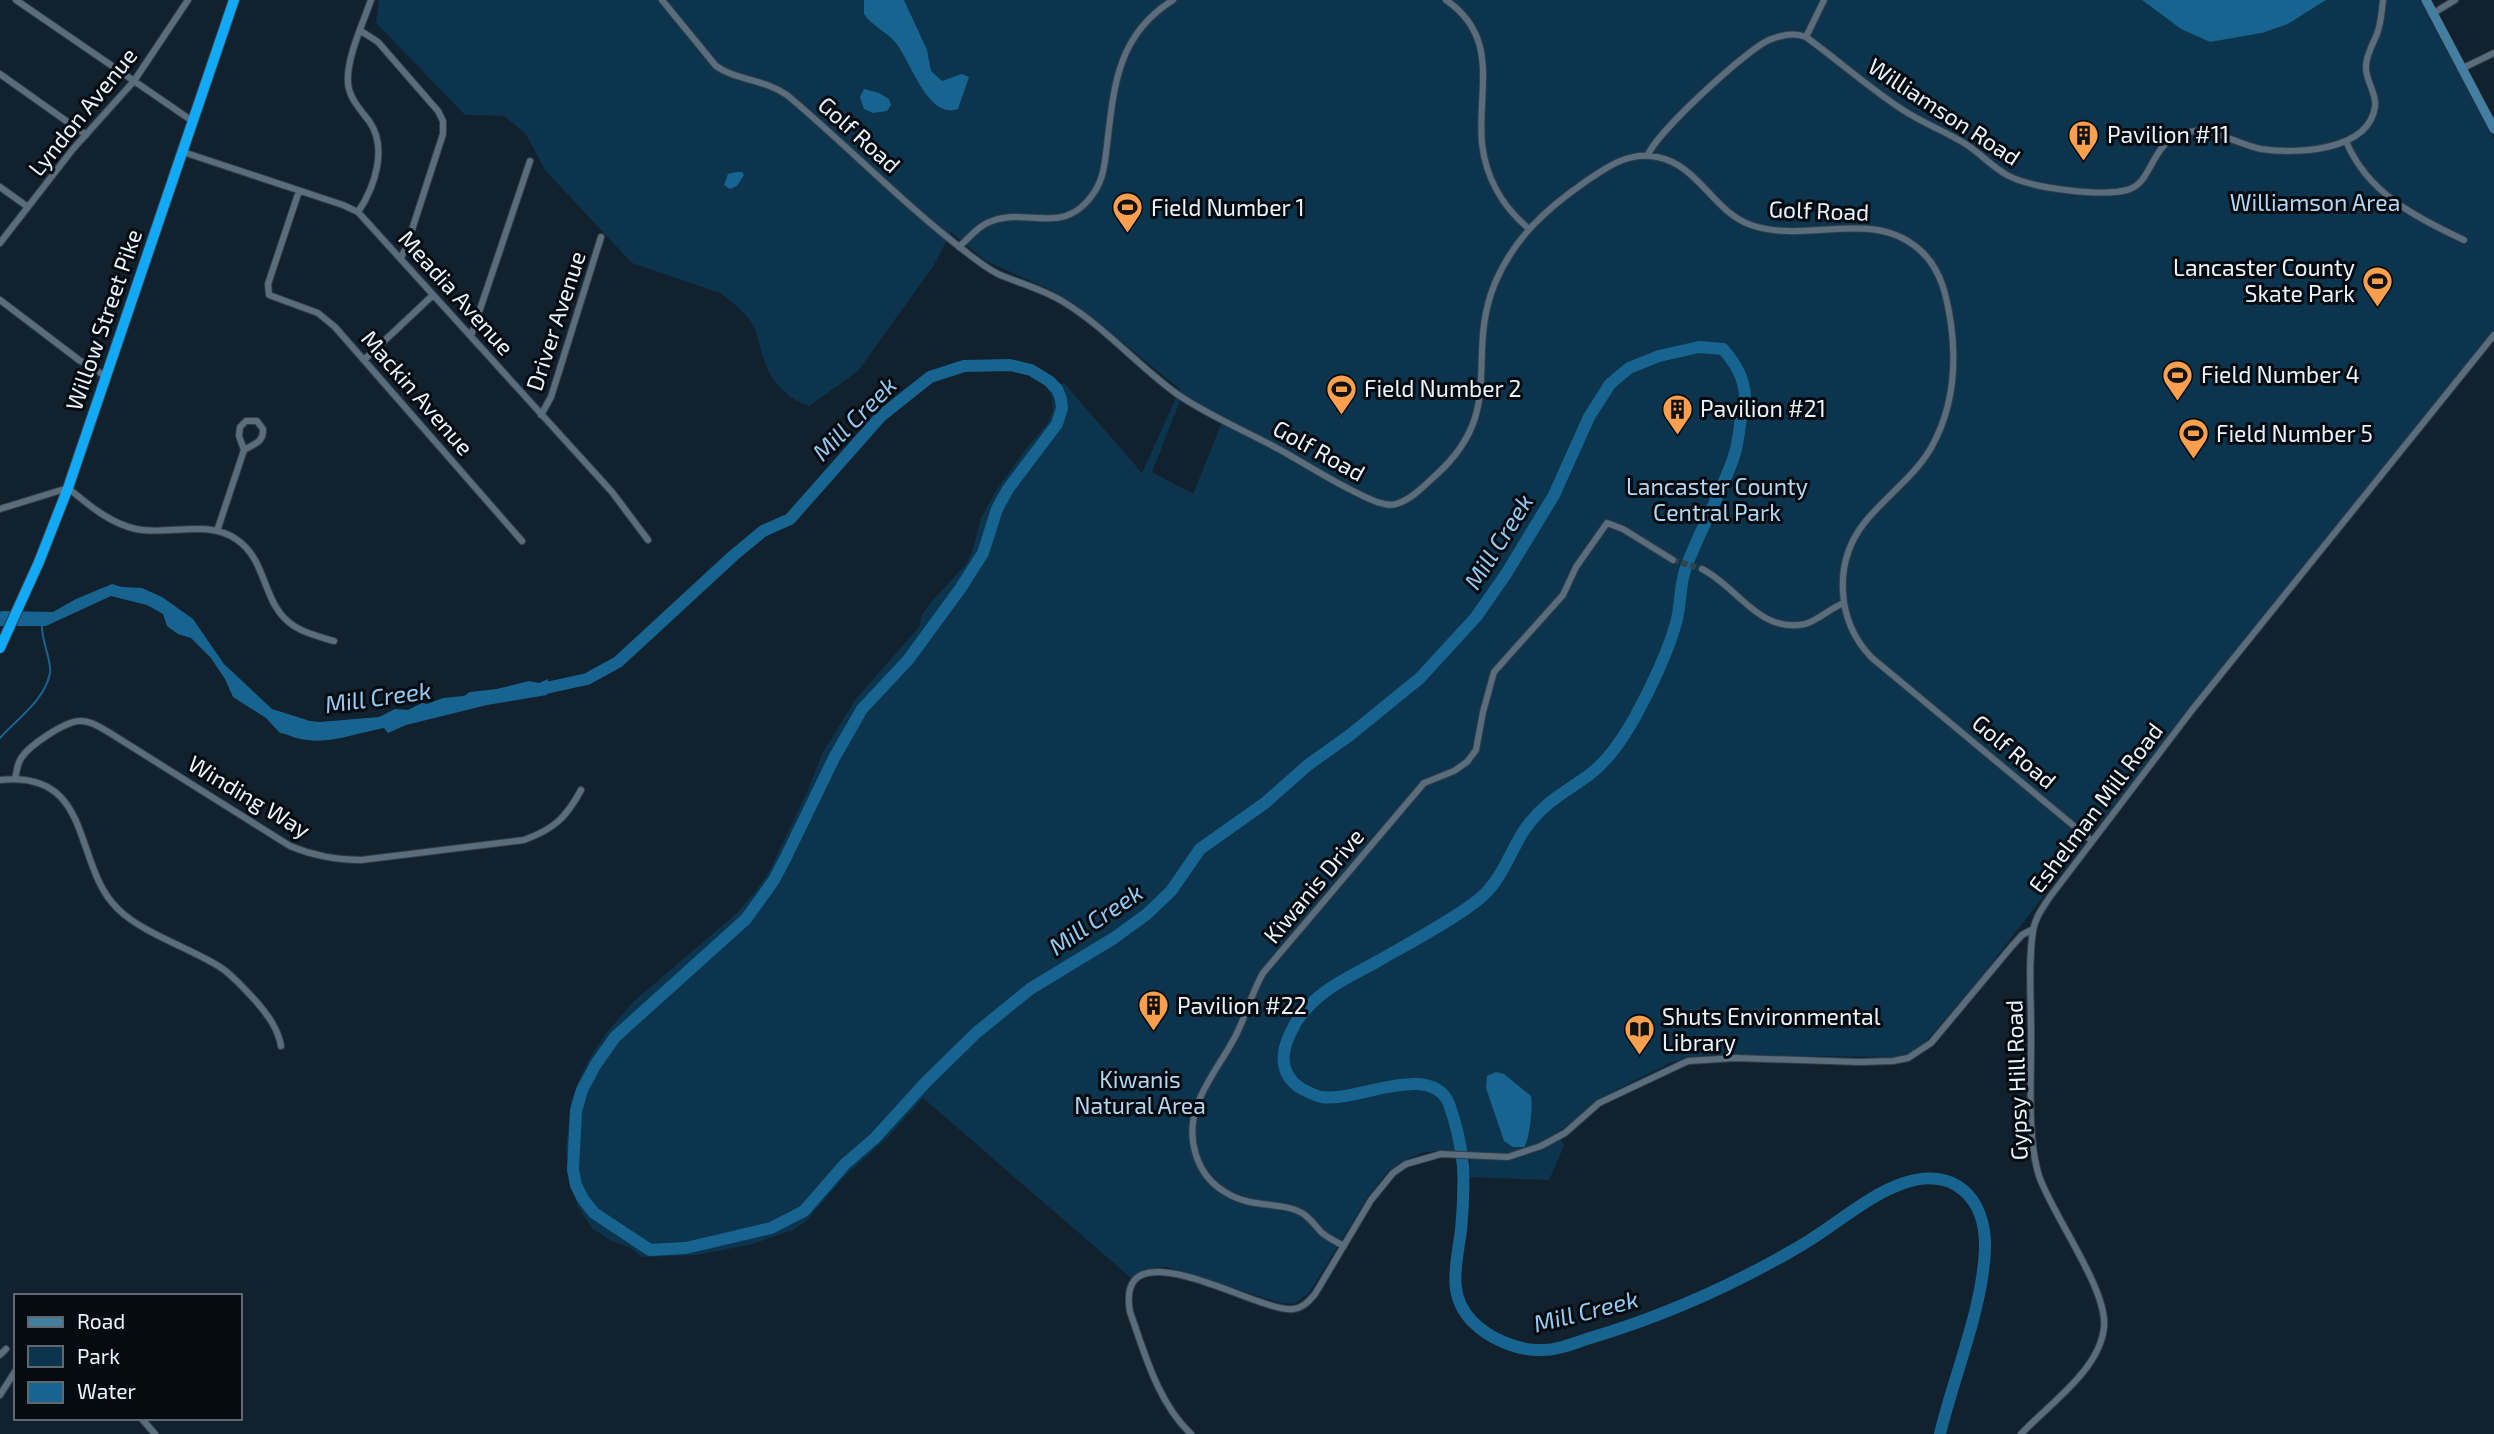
<svg xmlns="http://www.w3.org/2000/svg" width="2494" height="1434" viewBox="0 0 2494 1434" font-family="'Exo 2',sans-serif">
  <rect width="100%" height="100%" fill="#11222e"/>
  <path fill="#0c344d" fill-rule="evenodd" d="M 379,0 L 2142,0 L 2181,29 L 2210,42 L 2262,33 L 2288,24 L 2326,0 L 2420,0 L 2494,138 L 2494,330 L 2092,833 L 1978,981 L 1923,1045 L 1910,1053 L 1896,1057 L 1709,1055 L 1690,1057 L 1670,1063 L 1604,1096 L 1558,1133 L 1564,1146 L 1549,1180 L 1469,1177 L 1470,1152 L 1434,1151 L 1421,1153 L 1407,1159 L 1388,1171 L 1367,1198 L 1309,1293 L 1294,1304 L 1281,1303 L 1167,1267 L 1145,1269 L 1131,1278 L 923,1098 L 888,1137 L 846,1175 L 805,1222 L 793,1230 L 749,1245 L 696,1255 L 642,1257 L 629,1247 L 612,1241 L 593,1229 L 578,1207 L 569,1178 L 566,1149 L 571,1101 L 582,1073 L 593,1052 L 609,1030 L 633,1002 L 737,913 L 756,891 L 769,872 L 808,790 L 822,754 L 855,700 L 919,627 L 922,615 L 932,601 L 967,563 L 972,552 L 981,518 L 996,491 L 1025,450 L 1048,423 L 1053,410 L 1052,397 L 1047,388 L 1064,383 L 1142,473 L 1180,389 L 1075,304 L 1051,290 L 986,261 L 951,232 L 934,265 L 858,371 L 809,406 C 788,400 771,381 764,360 C 759,346 758,331 749,319 C 741,309 730,300 720,293 L 632,263 L 545,170 L 526,134 L 504,116 L 465,115 L 376,23 ZM 1180,401 L 1222,422 L 1193,494 L 1152,472 Z"/>
  <path fill="#186491" d="M 864,0 L 904,0 L 927,50 L 931,71 L 942,81 L 962,74 L 969,77 L 958,109 C 928,120 911,62 896,43 C 887,32 872,26 864,14 Z
    M 2142,0 L 2326,0 L 2288,24 L 2262,33 L 2210,42 L 2181,29 Z
    M 864,89 L 879,93 L 889,99 L 891,105 L 887,111 L 873,113 L 864,109 L 860,97 Z
    M 737,172 L 742,172 L 744,175 L 737,186 L 730,189 L 724,185 L 728,174 Z
    M 112,584 L 122,587 L 142,588 L 162,597 L 193,619 L 224,664 L 272,709 L 310,721 L 320,722 L 379,717 L 395,709 L 408,710 L 422,703 L 427,704 L 443,698 L 464,696 L 470,692 L 497,689 L 529,681 L 539,683 L 548,679 L 547,695 L 487,705 L 406,725 L 388,733 L 384,728 C 356,733 329,745 301,739 C 293,738 288,734 280,733 L 266,718 L 233,697 L 225,679 L 211,658 L 191,638 L 178,634 L 167,626 L 163,614 L 147,605 L 111,596 L 46,626 L 0,626 L 0,612 L 2,611 L 53,612 L 76,599 Z
    M 1496,1072 L 1504,1074 L 1531,1096 C 1533,1104 1530,1140 1524,1147 L 1513,1147 L 1504,1141 L 1486,1088 L 1487,1076 Z"/>
  <g fill="none" stroke-linecap="round" stroke-linejoin="round">
    <path stroke="#186491" stroke-width="2" d="M 0,738 C 17,719 45,700 50,673 C 52,661 41,640 42,625"/>
    <path stroke="#186491" stroke-width="12" d="M 532,691 L 587,679 L 618,662 L 734,555 L 763,531 L 790,519 L 881,416 L 930,377 L 964,366 L 1010,365 L 1031,370 L 1049,381 L 1057,389 L 1061,399 L 1062,408 L 1057,424 L 1008,489 L 997,509 L 983,553 L 960,589 L 908,660 L 862,709 L 834,758 L 786,857 L 774,880 L 746,919 L 615,1037 L 596,1064 L 582,1090 L 576,1111 L 573,1170 L 576,1185 L 583,1199 L 594,1213 L 650,1250 L 686,1248 L 771,1228 L 804,1211 L 845,1164 L 875,1138 L 926,1082 L 976,1033 L 1030,989 L 1114,938 L 1147,914 L 1171,891 L 1200,849 L 1265,803 L 1308,765 L 1350,735 L 1420,678 L 1476,617 L 1506,574 L 1554,495 L 1589,417 L 1610,384 L 1629,368 L 1659,356 L 1699,347 L 1723,349 C 1735,363 1744,377 1745,396 C 1745,403 1743,410 1741,417 C 1739,431 1738,446 1733,459 C 1720,496 1700,530 1686,567 C 1680,583 1681,601 1677,619 C 1670,648 1650,690 1635,717 C 1623,738 1609,760 1589,775 C 1564,793 1544,802 1525,829 C 1509,853 1502,881 1478,900 C 1448,923 1411,942 1378,961 C 1346,979 1315,991 1295,1024 C 1290,1033 1285,1043 1284,1053 C 1282,1069 1289,1081 1302,1089 C 1306,1091 1318,1097 1322,1097 C 1354,1103 1432,1060 1449,1104 C 1456,1123 1461,1146 1463,1166 C 1464,1187 1463,1210 1461,1230 C 1457,1263 1446,1294 1472,1321 C 1488,1338 1516,1350 1539,1350 C 1556,1351 1574,1343 1590,1338 C 1661,1317 1731,1286 1795,1249 C 1830,1230 1867,1195 1904,1183 C 1954,1166 1986,1198 1985,1248 C 1983,1308 1954,1375 1940,1434"/>
    <path stroke="#31424d" stroke-width="6" stroke-dasharray="6 3" stroke-linecap="butt" d="M 1673,560 L 1702,569"/>
    <defs>
      <path id="street" d="M 16,0 L 188,118 L 193,119
        M 662,0 L 716,66 C 735,80 764,79 787,95 C 848,146 903,204 966,252 C 976,260 986,268 998,274 C 1019,283 1042,289 1062,301 C 1104,326 1137,365 1177,394 C 1206,414 1241,429 1273,446 C 1307,464 1341,488 1377,502 C 1384,504 1389,506 1396,504 C 1411,500 1425,485 1436,475 C 1508,410 1464,358 1495,283 C 1514,238 1546,209 1585,182 C 1607,167 1629,151 1657,157 C 1699,165 1712,211 1751,225 C 1808,245 1874,206 1922,252 C 1942,271 1947,298 1951,324 C 1957,368 1953,409 1931,448 C 1914,477 1886,496 1865,522 C 1833,562 1836,620 1871,657 L 2092,841
        M 1446,0 C 1501,38 1477,90 1482,144 C 1486,178 1503,207 1528,228
        M 1824,0 L 1806,37 C 1839,61 1869,88 1903,110 C 1923,123 1944,131 1964,143 C 1979,152 1991,166 2007,175 C 2030,188 2101,197 2127,190 C 2156,183 2148,135 2195,131 C 2215,129 2240,145 2261,149 C 2295,154 2368,152 2375,107 C 2377,92 2365,81 2366,66 C 2366,54 2374,43 2378,31 C 2381,21 2382,11 2383,0
        M 2432,14 L 2455,0
        M 361,31 L 378,42 L 438,111 L 443,121 L 443,134 L 407,245 L 401,258
        M 2461,69 L 2494,53
        M 0,74 L 86,135
        M 2346,141 C 2367,193 2417,218 2464,240
        M 183,152 L 343,205 L 358,212 L 612,492 L 648,540
        M 1648,155 C 1656,133 1746,50 1769,40 C 1781,35 1794,32 1806,37
        M 0,187 L 28,207
        M 299,191 L 268,284 L 269,295 L 318,313 L 335,327 L 522,541
        M 358,212 C 375,187 388,147 369,121 C 360,109 349,98 348,83 C 346,59 363,23 371,0
        M 0,243 L 73,149 L 134,81 L 188,0
        M 959,247 C 969,238 979,225 992,221 C 1030,207 1065,238 1095,191 C 1104,177 1105,161 1107,145 C 1114,86 1117,35 1173,0
        M 0,300 L 79,360 L 107,377
        M 471,336 L 530,161
        M 364,360 L 433,295
        M 541,415 L 551,397 L 601,237
        M 0,509 L 68,488 C 89,505 109,523 136,529 C 170,536 205,519 236,539 C 269,561 261,605 294,626 C 306,634 321,637 334,641
        M 217,531 L 244,450 L 239,436 L 240,427 L 246,421 L 257,421 L 263,429 C 264,442 254,444 244,450
        M 1702,569 C 1737,586 1759,634 1805,624 C 1819,620 1830,608 1844,603
        M 15,778 C 17,771 17,763 22,757 C 30,745 64,722 79,721 C 90,720 101,728 110,733 L 290,846 C 314,856 335,860 361,860 L 524,840 C 554,829 566,818 581,790
        M 0,780 C 95,770 72,865 118,909 C 142,933 190,948 220,967 C 234,976 244,989 255,1000 C 267,1014 278,1028 281,1046
        M 1344,1246 C 1336,1242 1328,1238 1321,1232 C 1315,1225 1310,1218 1302,1213 C 1281,1201 1251,1209 1225,1192 C 1210,1183 1201,1171 1196,1155 C 1181,1108 1215,1075 1235,1037 C 1246,1016 1251,994 1263,973 L 1424,783 L 1454,771 L 1467,762 L 1476,750 L 1483,712 L 1494,672 L 1563,595 L 1576,567 L 1607,523 L 1623,529 L 1673,560
        M 0,1355 L 6,1349
        M 0,1395 L 16,1370
        M 141,1418 L 155,1434
        M 1191,1434 C 1158,1403 1145,1354 1130,1312 C 1114,1221 1260,1314 1293,1309 C 1303,1308 1309,1301 1315,1294 L 1371,1200 L 1393,1173 L 1406,1164 L 1441,1154 L 1508,1157 L 1541,1146 L 1565,1133 L 1599,1103 L 1688,1061 L 1736,1058 L 1859,1062 L 1893,1061 L 1908,1058 L 1931,1043 L 2012,946 L 2022,935 L 2033,929
        M 2021,1434 C 2049,1404 2100,1370 2104,1327 C 2108,1290 2053,1216 2039,1176 C 2026,1134 2032,1072 2031,1027 C 2031,996 2028,962 2033,931 C 2035,918 2042,909 2049,898 L 2192,710 L 2494,335"/>
      <path id="secondary" d="M 2426,0 L 2494,129"/>
      <path id="highway" d="M 0,648 L 39,562 L 68,488 L 234,0"/>
    </defs>
    <use href="#street" stroke="#333e49" stroke-width="8"/>
    <use href="#secondary" stroke="#333e49" stroke-width="10"/>
    <use href="#highway" stroke="#333e49" stroke-width="12"/>
    <use href="#street" stroke="#5a6d7c" stroke-width="6"/>
    <use href="#secondary" stroke="#447fa1" stroke-width="9"/>
    <use href="#highway" stroke="#12a9f7" stroke-width="10"/>
  </g>
  <defs>
    <symbol id="building-pin" viewBox="-11 -11 22 30"><path d="M0 17L-7.5 6A9.5 9.5 0 1 1 7.5 6Z" fill="#f99f4d" stroke="#050b10"/><path d="M-4-6H4V6H1V3H-1V6H-4ZM-2.5-4.3h1.7v1.8h-1.7ZM.8-4.3h1.7v1.8H.8ZM-2.5-1h1.7V.8h-1.7ZM.8-1h1.7V.8H.8Z" fill="#111"/></symbol>
    <symbol id="stadium-pin" viewBox="-11 -11 22 30"><path d="M0 17L-7.5 6A9.5 9.5 0 1 1 7.5 6Z" fill="#f99f4d" stroke="#050b10"/><path d="M0-5a6.5 5 0 1 0 0 10a6.5 5 0 1 0 0-10ZM-3.5-1.8h7v3.6h-7Z" fill="#111"/></symbol>
    <symbol id="library-pin" viewBox="-11 -11 22 30"><path d="M0 17L-7.5 6A9.5 9.5 0 1 1 7.5 6Z" fill="#f99f4d" stroke="#050b10"/><path d="M-6-4Q-3-5.5-.7-3.5V5Q-3 3-6 4ZM6-4Q3-5.5 .7-3.5V5Q3 3 6 4Z" fill="#111"/></symbol>
  </defs>
  <g fill-rule="evenodd">
    <use href="#building-pin" x="2066" y="118" width="35" height="47"/>
    <use href="#stadium-pin" x="1110" y="190" width="35" height="47"/>
    <use href="#stadium-pin" x="2360" y="264" width="35" height="47"/>
    <use href="#stadium-pin" x="2160" y="358" width="35" height="47"/>
    <use href="#stadium-pin" x="1324" y="372" width="35" height="47"/>
    <use href="#building-pin" x="1660" y="392" width="35" height="47"/>
    <use href="#stadium-pin" x="2176" y="416" width="35" height="47"/>
    <use href="#building-pin" x="1136" y="988" width="35" height="47"/>
    <use href="#library-pin" x="1622" y="1012" width="35" height="47"/>
  </g>
  <g text-anchor="middle" stroke-width="6" stroke-linejoin="round" paint-order="stroke">
    <g font-size="23" fill="#e9f4fd" stroke="#050b10">
      <text transform="translate(83 112) rotate(-51)" y="8">Lyndon Avenue</text>
      <text transform="translate(1944 112) rotate(33)" y="8">Williamson Road</text>
      <text transform="translate(859 135) rotate(42)" y="8">Golf Road</text>
      <text transform="translate(1819 211) rotate(2)" y="8">Golf Road</text>
      <text transform="translate(456 293) rotate(48)" y="8">Meadia Avenue</text>
      <text transform="translate(104 320) rotate(-71)" y="8">Willow Street Pike</text>
      <text transform="translate(556 321) rotate(-72)" y="8">Driver Avenue</text>
      <text transform="translate(417 393) rotate(49)" y="8">Mackin Avenue</text>
      <text transform="translate(1319 451) rotate(29)" y="8">Golf Road</text>
      <text transform="translate(2014 752) rotate(40)" y="8">Golf Road</text>
      <text transform="translate(249 797) rotate(31)" y="8">Winding Way</text>
      <text transform="translate(2096 808) rotate(-53)" y="8">Eshelman Mill Road</text>
      <text transform="translate(1314 886) rotate(-50)" y="8">Kiwanis Drive</text>
      <text transform="translate(2017 1080) rotate(-92)" y="8">Gypsy Hill Road</text>
    </g>
    <g font-size="23" fill="#e9f4fd" stroke="#050b10" text-anchor="start">
      <text x="2107" y="143">Pavilion #11</text>
      <text x="1151" y="216">Field Number 1</text>
      <text x="2355" y="276" text-anchor="end">Lancaster County<tspan x="2355" dy="26">Skate Park</tspan></text>
      <text x="2201" y="383">Field Number 4</text>
      <text x="1364" y="397">Field Number 2</text>
      <text x="1700" y="417">Pavilion #21</text>
      <text x="2216" y="442">Field Number 5</text>
      <text x="1177" y="1014">Pavilion #22</text>
      <text x="1662" y="1025">Shuts Environmental<tspan x="1662" dy="26">Library</tspan></text>
    </g>
    <g font-size="23" fill="#b3d7f1" stroke="#050b10">
      <text x="2315" y="211">Williamson Area</text>
      <text x="1717" y="495">Lancaster County<tspan x="1717" dy="26">Central Park</tspan></text>
      <text x="1140" y="1088">Kiwanis<tspan x="1140" dy="26">Natural Area</tspan></text>
    </g>
    <g font-size="24" font-style="italic" fill="#95cbf2" stroke="#050b10">
      <text transform="translate(855 419) rotate(-45)" y="8">Mill Creek</text>
      <text transform="translate(1499 542) rotate(-58)" y="8">Mill Creek</text>
      <text transform="translate(378 698) rotate(-8)" y="8">Mill Creek</text>
      <text transform="translate(1096 920) rotate(-34)" y="8">Mill Creek</text>
      <text transform="translate(1586 1312) rotate(-14)" y="8">Mill Creek</text>
    </g>
  </g>
  <rect x="14" y="1294" width="228" height="126" fill="#050b10" stroke="#60686f" stroke-width="2"/>
  <rect x="28" y="1317" width="35" height="10" fill="#447fa1" stroke="#60686f" stroke-width="2"/>
  <text x="77" y="1329" font-size="21" fill="#e9f4fd">Road</text>
  <rect x="28" y="1346" width="35" height="21" fill="#0c344d" stroke="#60686f" stroke-width="2"/>
  <text x="77" y="1364" font-size="21" fill="#e9f4fd">Park</text>
  <rect x="28" y="1382" width="35" height="21" fill="#186491" stroke="#60686f" stroke-width="2"/>
  <text x="77" y="1399" font-size="21" fill="#e9f4fd">Water</text>
</svg>
